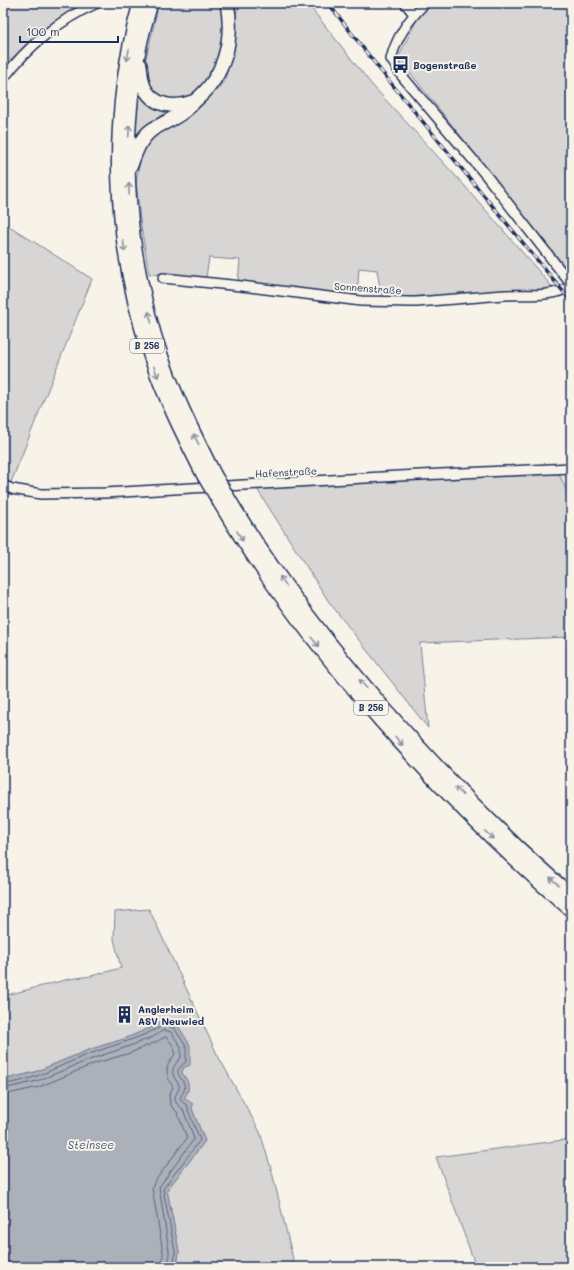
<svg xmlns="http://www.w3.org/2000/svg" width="574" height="1270" viewBox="0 0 574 1270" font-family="Mali,sans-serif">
  <rect width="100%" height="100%" fill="#f7f3e8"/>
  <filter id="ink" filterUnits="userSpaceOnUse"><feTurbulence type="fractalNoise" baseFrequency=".025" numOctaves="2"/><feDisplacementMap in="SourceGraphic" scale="8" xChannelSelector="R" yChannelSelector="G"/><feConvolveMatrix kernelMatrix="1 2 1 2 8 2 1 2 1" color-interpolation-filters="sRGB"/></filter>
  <g filter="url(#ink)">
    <path fill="#e6e5de" d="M 571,473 L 571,501 L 559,474 Z"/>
    <path fill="#d7d6d4" stroke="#798299" d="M 3,3 L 85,3 C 52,20 30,41 3,67 Z
      M 159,3 L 223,3 L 226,21 L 215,70 L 193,97 L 169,102 L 147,86 L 144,70 L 146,58 Z
      M 241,3 L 307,3 L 372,85 L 464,185 L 555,290 L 382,299 L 377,270 L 359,268 L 357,298 L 238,282 L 240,260 L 209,258 L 206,277 L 149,274 L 140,220 L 136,181 L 143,147 L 163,128 L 195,110 L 213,94 L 225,80 L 233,47 L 237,10 Z
      M 432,3 L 571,3 L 571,270 L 570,273 L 407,69 L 399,56 L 418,17 Z
      M 140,83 L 177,108 L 134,149 Z
      M 3,222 L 92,279 L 10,485 L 3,482 L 3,401 L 5,397 L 3,395 Z
      M 559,474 L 571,501 L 571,637 L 420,643 L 428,728 L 329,602 L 257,489 L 377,481 Z
      M 149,909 L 217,1054 L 260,1132 L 272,1172 L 295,1267 L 177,1267 L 179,1251 L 167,1190 L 205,1141 L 192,1109 L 184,1098 C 191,1089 189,1082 182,1073 L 183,1068 L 163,1020 L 150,1028 L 124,1039 L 91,1049 L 35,1072 L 3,1080 L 3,996 L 69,979 L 91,976 L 121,968 L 114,939 L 115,912 Z
      M 571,1139 L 571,1267 L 476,1267 L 436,1157 Z"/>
    <path fill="#acb0b9" stroke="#727c95" d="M 163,1020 L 177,1024 L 190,1045 L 190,1065 L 183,1068 L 182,1073 C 189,1082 191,1088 184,1098 L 193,1104 L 192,1109 L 205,1141 L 167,1190 L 179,1251 L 177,1267 L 3,1267 L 3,1080 L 35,1072 L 91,1049 L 124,1039 L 150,1028 Z"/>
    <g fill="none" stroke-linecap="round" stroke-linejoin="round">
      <path stroke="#556382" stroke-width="1" d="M 3,1084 C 33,1082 64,1063 92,1053 C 117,1044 141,1038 164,1025 L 174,1028 L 186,1046 L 186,1062 C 167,1075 188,1077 184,1091 C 183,1094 179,1096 181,1100 C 182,1103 186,1104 188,1106 L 188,1110 L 200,1140 L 163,1189 L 175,1251 L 174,1267
        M 3,1089 L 37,1081 L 94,1058 L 127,1047 L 153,1037 L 164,1030 L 171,1032 L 181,1047 L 181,1058 C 176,1062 170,1070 174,1077 C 175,1080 178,1082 179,1085 C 180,1091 174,1094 175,1100 C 176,1105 181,1106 183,1110 C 187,1119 191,1129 194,1139 L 159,1187 L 169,1251 L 169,1267
        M 3,1095 L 39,1087 L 96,1063 L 130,1053 L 156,1042 L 165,1037 L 167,1037 C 170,1042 175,1047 175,1052 C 175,1056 173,1056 171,1060 C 164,1069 167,1078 173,1087 L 169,1095 L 170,1103 L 172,1107 L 177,1112 L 187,1138 L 155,1181 L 152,1188 L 163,1252 L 163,1267"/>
      <defs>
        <path id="minor" d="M 405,3 L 414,14
          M 425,3 C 410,18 396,38 391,59 L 402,76 L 485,174 L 571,284
          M 3,79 C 27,47 60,19 97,3
          M 163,278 L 241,286 L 361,301 C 380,301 398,302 416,302 C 446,300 476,297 505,295 C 527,294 552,298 571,286
          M 3,485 L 12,489 L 41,494 L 105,493 L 399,476 L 571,468"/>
        <path id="highway" d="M 140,3 C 108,118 112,242 150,355 C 164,397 184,437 204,476
          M 151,3 C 115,119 123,249 164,364 C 178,402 196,438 214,474
          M 140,65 C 141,73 141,80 144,87 C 153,106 174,109 192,102
          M 131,165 C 136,151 141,137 153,129 C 163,123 174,119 183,112 C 188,109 192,104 196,100 C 225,76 234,39 227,3
          M 230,501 C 274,575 327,643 383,707 C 442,774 503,837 571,895
          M 220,503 C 266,581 321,652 381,721 C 440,788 503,852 571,910"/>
      </defs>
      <use href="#minor" stroke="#1b2f5e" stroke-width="12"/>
      <use href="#highway" stroke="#1b2f5e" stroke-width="16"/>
      <use href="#minor" stroke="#f7f3e8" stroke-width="9"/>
      <use href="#highway" stroke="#f7f3e8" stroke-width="13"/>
      <defs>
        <path id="rail" d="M 328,3 L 381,71 L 571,301"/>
      </defs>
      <use href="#rail" stroke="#1b2f5e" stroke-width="3.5"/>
      <use href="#rail" stroke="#f7f3e8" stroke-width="2" stroke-dasharray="6" stroke-linecap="butt"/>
      <defs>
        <path id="highway-bridge" d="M 214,474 L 230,501
          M 204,476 L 220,503"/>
      </defs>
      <use href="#highway-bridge" stroke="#1b2f5e" stroke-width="16" stroke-linecap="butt"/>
      <use href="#highway-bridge" stroke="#f7f3e8" stroke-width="13"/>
    </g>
    <defs><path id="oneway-shaft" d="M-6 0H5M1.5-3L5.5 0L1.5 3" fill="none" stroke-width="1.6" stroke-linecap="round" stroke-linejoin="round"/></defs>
    <g stroke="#8991a3">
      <use href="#oneway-shaft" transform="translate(128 55) rotate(100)"/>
      <use href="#oneway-shaft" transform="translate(129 131) rotate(-87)"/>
      <use href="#oneway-shaft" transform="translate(129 189) rotate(-92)"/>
      <use href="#oneway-shaft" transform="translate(124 246) rotate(83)"/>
      <use href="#oneway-shaft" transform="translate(150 317) rotate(-105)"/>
      <use href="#oneway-shaft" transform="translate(156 372) rotate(70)"/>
      <use href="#oneway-shaft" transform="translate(196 439) rotate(-117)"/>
      <use href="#oneway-shaft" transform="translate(240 536) rotate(58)"/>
      <use href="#oneway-shaft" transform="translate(283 581) rotate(-125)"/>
      <use href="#oneway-shaft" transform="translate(315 642) rotate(52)"/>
      <use href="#oneway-shaft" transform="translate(363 684) rotate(-130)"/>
      <use href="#oneway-shaft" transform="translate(399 741) rotate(49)"/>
      <use href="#oneway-shaft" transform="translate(459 791) rotate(-135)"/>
      <use href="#oneway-shaft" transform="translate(489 835) rotate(43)"/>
      <use href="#oneway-shaft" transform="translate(554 881) rotate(-139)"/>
    </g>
  </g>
  <defs>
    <symbol id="bus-bare" viewBox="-9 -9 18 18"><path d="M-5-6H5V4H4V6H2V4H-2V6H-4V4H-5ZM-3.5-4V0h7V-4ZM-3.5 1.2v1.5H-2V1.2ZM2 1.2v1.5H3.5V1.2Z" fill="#1b2f5e" stroke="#f7f3e8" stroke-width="2.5" paint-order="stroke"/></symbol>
    <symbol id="building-bare" viewBox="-9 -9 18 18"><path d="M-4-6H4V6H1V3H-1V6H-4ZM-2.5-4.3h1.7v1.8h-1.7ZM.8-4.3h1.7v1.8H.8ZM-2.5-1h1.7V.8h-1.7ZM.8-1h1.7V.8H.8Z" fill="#1b2f5e" stroke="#f7f3e8" stroke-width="2.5" paint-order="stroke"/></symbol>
  </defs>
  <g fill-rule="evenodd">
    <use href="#bus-bare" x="388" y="52" width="25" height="25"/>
    <use href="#building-bare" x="112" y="1002" width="25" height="25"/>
  </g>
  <g text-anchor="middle" stroke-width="4" stroke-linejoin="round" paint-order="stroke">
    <g fill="#f7f3e8" stroke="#5d6a87" stroke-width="1">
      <rect x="130" y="339" width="34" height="14" rx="3"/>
      <rect x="354" y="701" width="34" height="14" rx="3"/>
    </g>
    <g font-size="9" font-weight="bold" fill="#1b2f5e">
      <text x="147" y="349">B 256</text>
      <text x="371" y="711">B 256</text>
    </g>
    <g font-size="10" font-weight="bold" fill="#1b2f5e" stroke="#f7f3e8" text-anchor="start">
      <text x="413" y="69">Bogenstraße</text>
      <text x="138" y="1013">Anglerheim<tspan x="138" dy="12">ASV Neuwied</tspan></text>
    </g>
    <g font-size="10" fill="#1b2f5e" stroke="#f7f3e8">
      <text transform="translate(368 288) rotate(4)" y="4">Sonnenstraße</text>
      <text transform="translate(286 472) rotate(-3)" y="4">Hafenstraße</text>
    </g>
    <g font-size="11" font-style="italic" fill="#465679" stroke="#f7f3e8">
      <text x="91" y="1149">Steinsee</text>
    </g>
  </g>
  <rect width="574" height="1270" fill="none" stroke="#f7f3e8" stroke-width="16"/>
  <rect x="8" y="8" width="558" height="1254" fill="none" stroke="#1b2f5e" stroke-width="1.5" filter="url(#ink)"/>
  <path d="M20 36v6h98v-6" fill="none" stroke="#1b2f5e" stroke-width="2"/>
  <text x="26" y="36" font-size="12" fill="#1b2f5e" stroke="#f7f3e8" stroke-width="3" paint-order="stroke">100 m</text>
</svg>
